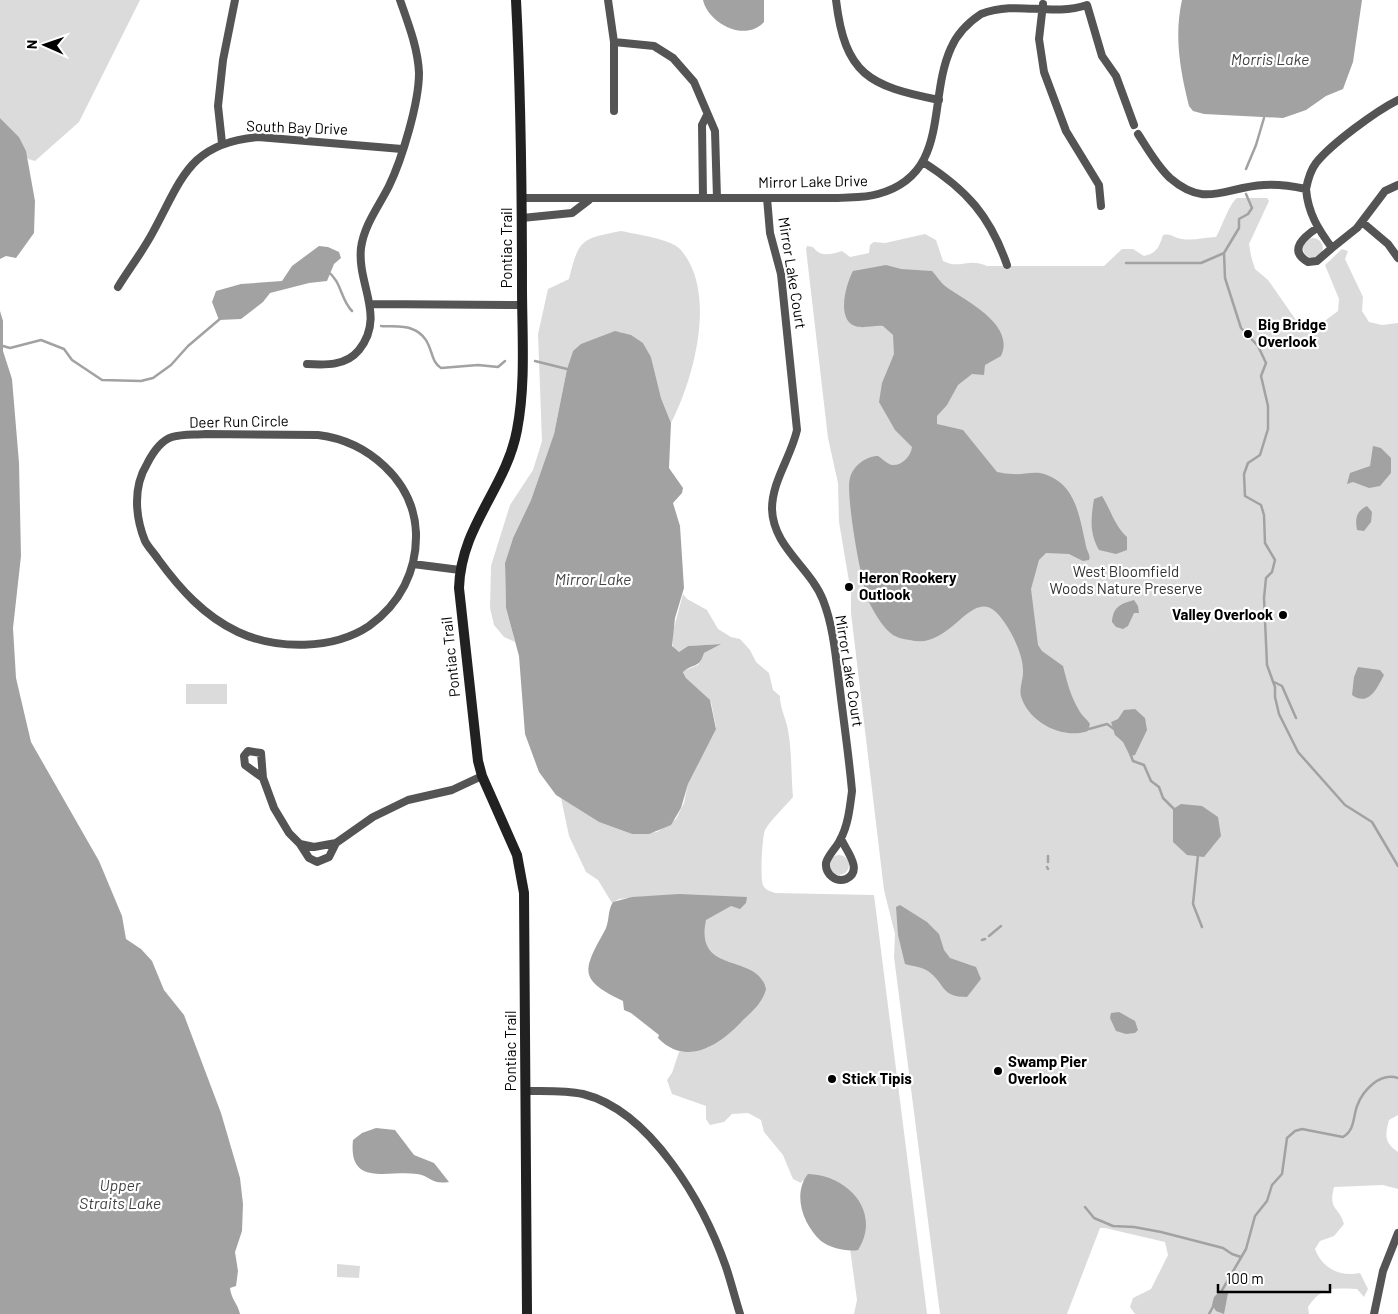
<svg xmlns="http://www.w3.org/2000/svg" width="1398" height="1314" viewBox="0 0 1398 1314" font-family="Barlow,sans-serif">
  <rect width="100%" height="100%" fill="#fff"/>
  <path fill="#dbdbdb" d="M 0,0 L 140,0 L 79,122 L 35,161 L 28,159 L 19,137 L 0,118 Z
    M 1237,198 L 1267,198 L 1269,201 L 1249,244 L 1251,256 L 1255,269 L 1268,280 L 1298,323 L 1306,329 L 1314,329 L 1338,311 L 1339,299 L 1325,265 L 1342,249 L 1348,251 L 1345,259 L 1363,297 L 1362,311 L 1369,322 L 1382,325 L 1398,323 L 1398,1115 L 1389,1120 C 1385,1136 1384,1142 1398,1152 L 1398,1189 L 1383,1185 L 1334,1187 C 1328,1211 1339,1206 1344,1224 L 1334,1236 L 1320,1241 L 1315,1249 C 1322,1268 1339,1277 1360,1273 L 1368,1289 L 1364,1297 L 1357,1289 C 1333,1288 1322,1286 1308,1307 L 1309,1314 L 1135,1314 L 1130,1307 L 1133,1298 L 1151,1289 L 1168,1255 L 1165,1242 L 1105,1228 L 1100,1228 L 1067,1314 L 940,1314 L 894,957 L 895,934 L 884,890 L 851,613 L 851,593 L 839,522 L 838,483 L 828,438 L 806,249 L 807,246 L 813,247 C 821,258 831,254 842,251 L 850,257 L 869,253 L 870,245 L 874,242 L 885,243 L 925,234 L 936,240 L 943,261 C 961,270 968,257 987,266 L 1104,266 L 1122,249 L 1133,249 L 1144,256 C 1157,253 1159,247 1163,235 C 1171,233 1174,238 1182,239 C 1194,241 1205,237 1216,237 C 1222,227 1229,204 1237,198 Z
    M 621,231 C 635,234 671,239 680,249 C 718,291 694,379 671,423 L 661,398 L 651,357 L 643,343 L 620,332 L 573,351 L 567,369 L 554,434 L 531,500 L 513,538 L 505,563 L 506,608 L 515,642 L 504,637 L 494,625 L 490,608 L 491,566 L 510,505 L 533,470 L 542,441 L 538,334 L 548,289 L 569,279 C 579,238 582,239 621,231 Z
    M1303 248a10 10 0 1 1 20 0a10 10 0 1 1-20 0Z
    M 683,594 L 687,599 L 707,610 L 718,629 L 731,637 L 740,639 L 750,650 L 756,662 L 769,673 L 773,690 L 780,696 C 780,709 786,718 788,730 C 792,753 791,775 793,797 C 784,808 772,818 765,830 C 762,837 760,879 763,885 C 765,890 770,891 775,893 L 874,895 L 927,1314 L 854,1314 L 857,1300 L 848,1234 L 803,1180 L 801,1183 L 793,1179 L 783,1155 L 764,1132 L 761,1120 L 748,1113 L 732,1114 L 724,1122 L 710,1125 L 706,1119 L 706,1106 L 672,1094 L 667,1080 L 672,1073 L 679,1052 L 709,1047 L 650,896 L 619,899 L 612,903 L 598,880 L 586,872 L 569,836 L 561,798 L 599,822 L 632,834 L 657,832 L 676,819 L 684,803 L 688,784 L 716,727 L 711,702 L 686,678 L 683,671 L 698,665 L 704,653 L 720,644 L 688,646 L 679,652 L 673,649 L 672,635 Z
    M 186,684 L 227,684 L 227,704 L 186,704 Z
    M829 865a10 10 0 1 1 20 0a10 10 0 1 1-20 0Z
    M 337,1264 L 360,1266 L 359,1278 L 337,1277 Z"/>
  <path fill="#a2a2a2" d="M 703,0 L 764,0 L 764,22 C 745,43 708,23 703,0 Z
    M 1182,0 L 1362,0 L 1353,62 L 1343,89 L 1326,96 L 1306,110 L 1283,118 L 1204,114 L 1193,111 L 1189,106 C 1180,70 1174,36 1182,0 Z
    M 0,118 L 19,137 L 26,151 L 35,201 L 34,233 L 16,258 L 6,256 L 0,259 Z
    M 319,246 L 328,247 L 339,252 L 341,258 L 334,264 L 327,281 L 309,283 L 270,293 L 263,302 L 241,319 L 219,320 L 212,302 L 216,291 L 241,284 L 282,281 L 292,266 Z
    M 886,265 L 901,269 L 932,271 C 937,276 940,282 945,286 C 964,300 1016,324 1001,356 L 985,365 L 984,375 L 972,374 L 958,385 L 947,405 L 937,416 L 937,424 L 963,430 L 997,472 C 1003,473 1008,474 1013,474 C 1024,475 1036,470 1047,475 C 1077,486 1080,520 1086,546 C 1087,552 1091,555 1089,560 L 1083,561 L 1069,554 L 1046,553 L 1039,560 L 1031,589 L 1038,645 L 1042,651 L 1063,666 C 1068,685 1070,695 1080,712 C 1083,717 1087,719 1090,724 L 1088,731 C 1063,740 1028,722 1021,696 C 1019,689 1023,680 1023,673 C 1024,654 1009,625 996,612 C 970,588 950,651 910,640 C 905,639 900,639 895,636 C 885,631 875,614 870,604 C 862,590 845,493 850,478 C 853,466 866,456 878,456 C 883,459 887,464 892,465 C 902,466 911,456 912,447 L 895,430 L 879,402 L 882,383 L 894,354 L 893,335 L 883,326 C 874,325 863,329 855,326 C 836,319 846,284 853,271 Z
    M 0,311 L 3,321 L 3,351 L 12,379 L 19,463 L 21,556 L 13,628 L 16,678 L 31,742 L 99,861 L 122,916 L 126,939 L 141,949 L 152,961 L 164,990 L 184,1015 L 221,1113 L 240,1178 L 243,1204 L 242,1231 L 235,1252 L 238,1271 L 236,1286 L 230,1288 C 231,1299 238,1304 240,1314 L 0,1314 Z
    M 615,331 L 631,335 L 643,343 L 651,357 L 661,398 L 671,423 L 669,468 L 683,488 L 682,493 L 673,503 L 680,526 L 684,588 L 675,618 L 672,646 L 679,652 L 688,646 L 721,644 L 704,653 C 699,669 693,663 683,672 L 686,678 L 710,700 L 716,729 L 688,784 L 681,808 L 671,825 L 649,834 L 632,834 L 599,822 L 556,795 L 539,772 L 525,734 L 519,656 L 506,608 L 505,563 L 513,538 L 531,500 L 554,434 L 567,369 L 573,351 L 581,344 Z
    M 1373,446 L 1381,448 L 1391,458 L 1391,473 L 1380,486 L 1369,488 L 1353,482 L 1347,484 L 1350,473 L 1370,466 Z
    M 1102,496 C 1111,510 1114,525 1127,537 L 1127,550 L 1116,554 L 1099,550 C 1089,533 1091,517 1094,499 Z
    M 1367,506 L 1372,512 L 1371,522 L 1364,531 L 1357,530 C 1355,519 1356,511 1367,506 Z
    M 1134,600 L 1138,606 L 1139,613 L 1134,613 L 1128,626 L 1123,629 L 1116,627 L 1112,622 C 1113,607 1120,604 1134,600 Z
    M 1358,667 L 1380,670 L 1384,675 C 1377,688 1369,707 1352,695 L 1354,677 Z
    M 1135,709 L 1145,718 L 1147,730 L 1135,755 L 1130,756 L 1123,742 L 1115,735 L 1111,722 L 1118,719 L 1124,710 Z
    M 1181,804 L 1202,806 L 1218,817 L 1221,836 L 1204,857 L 1187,855 L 1173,842 L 1173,809 Z
    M 679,894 L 747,897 L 746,903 L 740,909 L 731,906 L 706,920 C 694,976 758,952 766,989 C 763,1002 752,1012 743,1020 C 721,1044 687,1068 658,1038 L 659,1035 L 631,1013 L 624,1010 L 623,1001 C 579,980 582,971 604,932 C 610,923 607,911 613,902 L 632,897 Z
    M 900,905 L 927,922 L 939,934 L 944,950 L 950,958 L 976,967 L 981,979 L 967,997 C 940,997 946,984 928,971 C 922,967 912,966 905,964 L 898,935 L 896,907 Z
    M 1119,1012 L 1135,1021 L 1138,1030 L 1135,1033 L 1126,1034 L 1116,1031 L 1110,1018 L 1111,1013 Z
    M 376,1128 L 395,1130 L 414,1155 L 434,1163 L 449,1182 C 431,1185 431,1176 417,1174 C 387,1170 348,1187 353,1140 L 362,1133 Z
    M 808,1174 C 848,1175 882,1212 858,1250 C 847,1252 830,1248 821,1241 C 803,1225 792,1194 808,1174 Z
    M 1220,1291 L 1228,1293 L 1224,1314 L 1216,1311 L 1212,1305 L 1214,1297 Z"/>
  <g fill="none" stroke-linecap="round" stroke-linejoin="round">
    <path stroke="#a2a2a2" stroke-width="2.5" d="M 1246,169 L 1256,145 L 1264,118
      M 1246,194 L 1252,208 L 1248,214 L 1239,219 L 1239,228 L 1224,253 L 1225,278 L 1241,328 L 1258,346 L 1266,363 L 1261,376 L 1268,406 L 1268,429 L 1260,455 L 1248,463 L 1244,474 L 1245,496 L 1261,505 L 1264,515 L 1265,543 L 1275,560 L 1272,572 L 1266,578 L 1264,598 L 1267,665 L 1275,687 L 1275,697 L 1279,714 L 1298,752 L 1345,805 L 1372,822 L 1398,866
      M 1126,263 L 1201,263 L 1224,253
      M 327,271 C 342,281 340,299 352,311
      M 381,326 C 391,327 403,325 412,329 C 435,338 428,361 441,368 L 478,365 L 498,367 L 505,361
      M 3,346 L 10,348 L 41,340 L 64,349 L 72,360 L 102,380 L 141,381 L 153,378 L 171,365 L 188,346 L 221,318
      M 535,361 L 567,369
      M 1274,682 L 1282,686 L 1296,718
      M 1089,729 L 1107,724 L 1114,729
      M 1130,753 L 1133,761 L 1144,765 L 1151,781 L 1159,787 L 1163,798 L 1175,810
      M 1198,855 L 1193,904 L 1202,927
      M 1048,856 L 1048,862
      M 1047,867 L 1048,869
      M 989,936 L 1001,926
      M 982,940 L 985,939
      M 1085,1207 L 1094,1218 L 1113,1226 L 1134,1227 L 1161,1232 L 1223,1248 L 1232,1254 L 1241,1257
      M 1221,1292 L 1246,1249 L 1255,1216 L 1267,1201 L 1272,1185 L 1282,1174 L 1287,1138 L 1295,1131 L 1302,1129 L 1343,1137 C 1355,1130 1353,1117 1357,1106 C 1363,1090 1380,1072 1398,1078
      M 1209,1314 L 1215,1303"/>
    <path stroke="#545454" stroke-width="8" d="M 608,0 L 614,42 L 614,111
      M 836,0 C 845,75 869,86 939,100
      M 1043,4 L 1039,39 L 1044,72 L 1066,131 L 1099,185 L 1101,206
      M 614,42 L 654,46 L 673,58 L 694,82 L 715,131 L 717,198
      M 1138,134 C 1147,148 1157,166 1170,178 C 1206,209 1224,187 1264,185 C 1278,184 1292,186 1306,189 C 1308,179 1310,171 1316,163 C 1331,144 1376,111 1398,100
      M 222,143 L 218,106 L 223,60 L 235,0
      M 923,162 C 967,190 990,216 1007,265
      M 1306,189 C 1308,213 1318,229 1332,248 L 1357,228 L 1385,191 L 1398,185
      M 522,198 L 836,198 C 850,197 865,198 878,194 C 951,174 927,100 951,48 C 957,34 969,22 981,14 C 1018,0 1050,17 1087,5 L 1102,56 L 1116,76 L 1134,125
      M 703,198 L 702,125 L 707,115
      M 767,198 L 770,233 L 781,274 L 797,430 C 791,457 772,481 772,509 C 773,547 810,567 823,600 C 834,628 836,660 840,690 C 844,724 849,757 852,791 C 850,807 848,826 840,840 C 837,847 828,855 826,863 C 825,874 836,883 846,879 C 864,871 846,850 841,839
      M 522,218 L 572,213 L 589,200
      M 1362,222 L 1388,244 L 1398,258
      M 1317,228 C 1305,236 1287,250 1308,262 L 1317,261 L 1332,248
      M 118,287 C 129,269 143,251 153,232 C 182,179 189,143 258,137 L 402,149
      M 371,304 L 522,305
      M 307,364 C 326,365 346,366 359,350 C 386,316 357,285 361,248 C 364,225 379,206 389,186 C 402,159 419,103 419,73 C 418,48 408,23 400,0
      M 205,434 L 318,435 C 367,441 414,480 416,533 C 417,571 400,604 369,626 C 333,650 277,650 238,632 C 204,616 180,589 158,559 C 154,553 148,547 145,541 C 135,516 133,487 147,464 C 152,454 160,441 172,437 C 182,434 195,435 205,434 Z
      M 413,564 L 460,570
      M 263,778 L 261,753 L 248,751 L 244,756 L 245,765 L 263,778 L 274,808 L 289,833 L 300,844 L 314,847 L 336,843 L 373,817 L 408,800 L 452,790 L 482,776
      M 300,844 L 309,858 L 317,862 L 329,857 L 336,843
      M 526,1091 C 544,1091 565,1090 583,1094 C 651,1111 704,1204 726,1267 C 731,1282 735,1298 740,1314
      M 1374,1314 L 1383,1271 L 1398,1233"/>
    <path stroke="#212121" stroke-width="10" d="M 516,0 C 521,96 522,191 522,287 C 522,334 526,383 517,430 C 506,489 461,525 459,588 L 478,761 L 482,776 L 517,855 L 524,893 L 527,1314"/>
  </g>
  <g fill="#000" stroke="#fff" stroke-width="2">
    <circle cx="1248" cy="334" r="5"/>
    <circle cx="849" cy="587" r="5"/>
    <circle cx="1283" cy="615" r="5"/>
    <circle cx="998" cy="1071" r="5"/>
    <circle cx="832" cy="1079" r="5"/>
  </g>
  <g text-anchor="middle" stroke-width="4.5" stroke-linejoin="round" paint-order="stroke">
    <g font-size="15" fill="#000" stroke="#fff">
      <text transform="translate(297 128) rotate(2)" y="5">South Bay Drive</text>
      <text transform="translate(813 182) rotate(-1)" y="5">Mirror Lake Drive</text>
      <text transform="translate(507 248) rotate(-90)" y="5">Pontiac Trail</text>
      <text transform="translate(792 273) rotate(81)" y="5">Mirror Lake Court</text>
      <text transform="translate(239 422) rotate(-1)" y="5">Deer Run Circle</text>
      <text transform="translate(451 657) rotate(-96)" y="5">Pontiac Trail</text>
      <text transform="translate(849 671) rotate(81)" y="5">Mirror Lake Court</text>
      <text transform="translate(511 1051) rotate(-90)" y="5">Pontiac Trail</text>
    </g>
    <g font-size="15" font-weight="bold" fill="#000" stroke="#fff" text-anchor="start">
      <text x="1258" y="330">Big Bridge<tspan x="1258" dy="17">Overlook</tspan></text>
      <text x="859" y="583">Heron Rookery<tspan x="859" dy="17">Outlook</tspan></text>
      <text x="1273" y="620" text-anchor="end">Valley Overlook</text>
      <text x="1008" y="1067">Swamp Pier<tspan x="1008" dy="17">Overlook</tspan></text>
      <text x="842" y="1084">Stick Tipis</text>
    </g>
    <g font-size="15" fill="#323232" stroke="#fff">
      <text x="1126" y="577">West Bloomfield<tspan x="1126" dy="17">Woods Nature Preserve</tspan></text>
    </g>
    <g font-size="16" font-style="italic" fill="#434343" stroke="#fff">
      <text x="1270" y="65">Morris Lake</text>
      <text x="593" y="585">Mirror Lake</text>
      <text x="120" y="1191">Upper<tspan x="120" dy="18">Straits Lake</tspan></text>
    </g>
  </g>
  <g transform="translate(45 45) rotate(272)" stroke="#ffffff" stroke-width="4" paint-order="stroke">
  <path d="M0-4L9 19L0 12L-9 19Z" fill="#000000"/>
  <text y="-8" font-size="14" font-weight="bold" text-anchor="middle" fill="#000000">N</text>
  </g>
  <path d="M1218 1284v8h112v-8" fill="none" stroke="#000000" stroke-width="2.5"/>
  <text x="1226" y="1284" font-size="15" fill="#000000" stroke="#ffffff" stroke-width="4" paint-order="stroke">100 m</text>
</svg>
